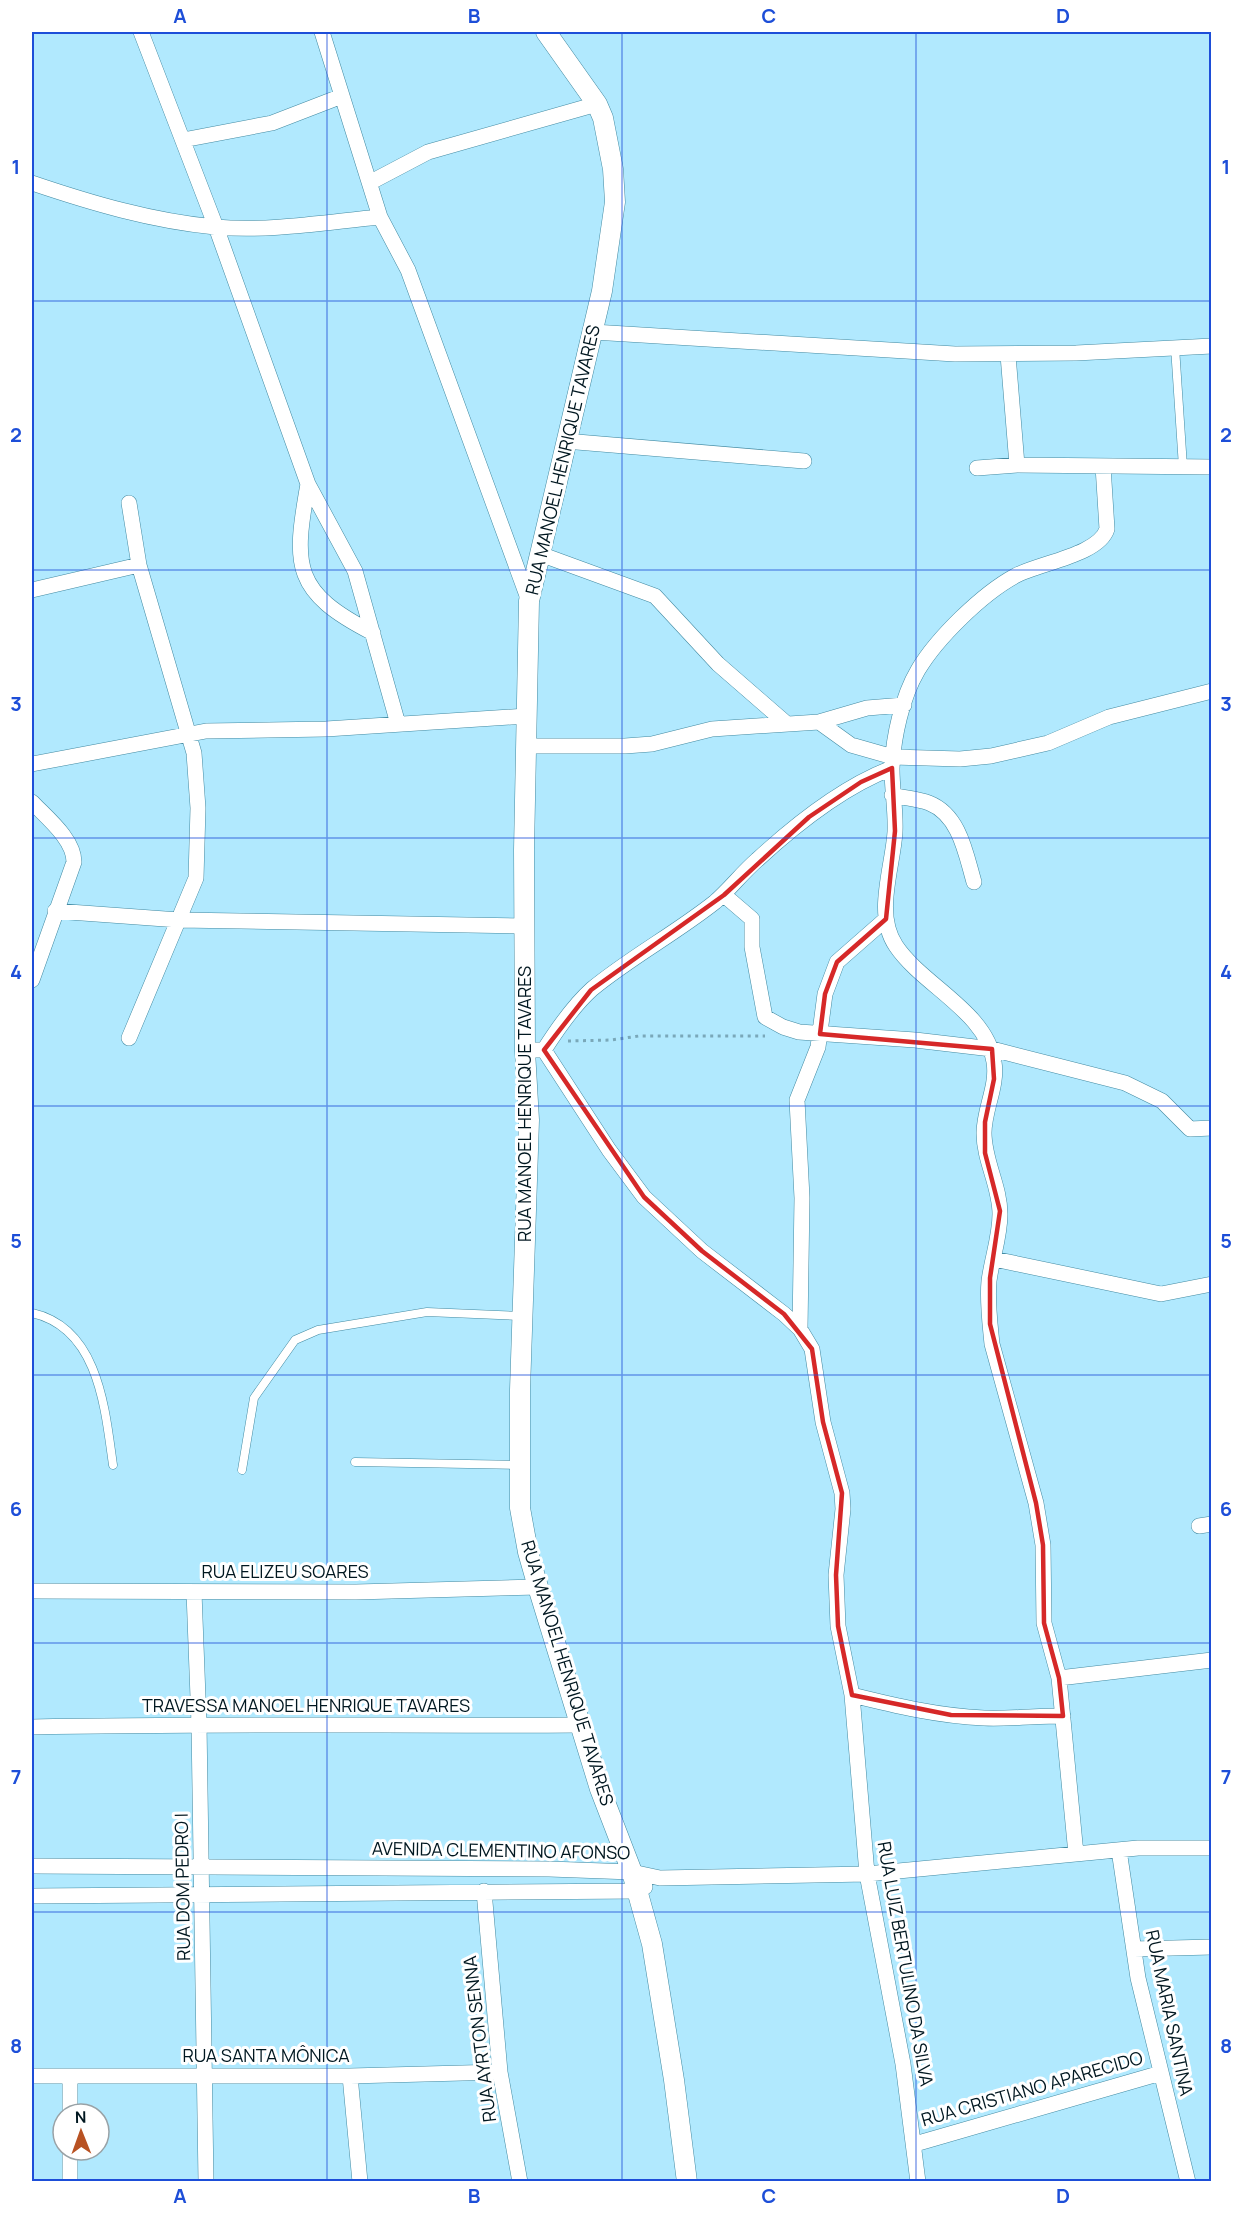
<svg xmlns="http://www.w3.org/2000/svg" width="1243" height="2213" viewBox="0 0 1243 2213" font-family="Manrope,sans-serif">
  <rect width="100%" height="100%" fill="#b1e9fe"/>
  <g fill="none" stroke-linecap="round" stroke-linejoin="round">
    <defs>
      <path id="service" d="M 1175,347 L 1183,467
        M 32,1313 C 99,1328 105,1409 113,1465
        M 355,1462 L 519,1465
        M 242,1470 L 254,1398 L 295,1340 L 318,1330 L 427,1312 L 521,1316"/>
      <path id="minor" d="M 141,32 L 216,227 L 308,484 L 355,571 L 398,724
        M 322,32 L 380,217 L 408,270 L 529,601
        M 183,140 L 272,123 L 342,96
        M 371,182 L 428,152 L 597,104
        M 32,183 C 91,203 152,221 215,227 C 269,232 327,222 380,217
        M 593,332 L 955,354 L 1076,353 L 1212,346
        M 1008,355 L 1017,465
        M 565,441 L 804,461
        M 977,468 L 1017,465 L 1212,467
        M 308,484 C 293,567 293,592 373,633
        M 540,554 L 655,596 L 718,664 L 787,724
        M 32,590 L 139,565
        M 819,722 L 851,745 L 893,757 L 960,759 L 991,756 L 1048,743 L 1109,717 L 1212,691
        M 526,746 L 625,746 L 652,744 L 712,729 L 819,722 L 867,708 L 904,705
        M 32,764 L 206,731 L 326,729 L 527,716
        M 892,795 C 904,798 918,799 929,803 C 960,815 966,855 974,882
        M 32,802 C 46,817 74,839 74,862 L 32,980
        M 724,895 L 752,919 L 752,947 L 765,1017 L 783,1027 L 799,1032 L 915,1040 L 992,1049 L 1125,1083 L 1162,1101 L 1190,1129 L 1212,1128
        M 55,911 L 179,920 L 525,926
        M 129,1038 L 196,878 L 198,808 L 194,753 L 139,565 L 129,503
        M 534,1050 L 544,1050 C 558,1028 573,1006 592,989 C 631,957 676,933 715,902 C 730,889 742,873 757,860 C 796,824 842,787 892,768
        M 544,1050 L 609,1150 L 644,1197 L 702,1251 L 784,1314 L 800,1329 L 812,1349 L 823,1422 L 842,1493 L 843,1509 L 836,1575 L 838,1626 L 852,1695 L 867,1874 L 903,2064 L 918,2182
        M 994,1259 L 1161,1294 L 1212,1284
        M 800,1329 L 802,1198 L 797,1100 L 818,1047 L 825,994 L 837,962 L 886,919
        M 1199,1526 L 1212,1524
        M 32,1591 L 356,1592 L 538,1587
        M 194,1592 L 199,1724 L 206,2182
        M 1059,1678 L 1212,1660
        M 852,1695 C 896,1706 939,1716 984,1718 C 1010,1719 1037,1716 1063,1716
        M 32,1727 C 215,1723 398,1726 581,1725
        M 1119,1850 L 1138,1978 L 1188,2182
        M 1076,1854 L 1059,1678 L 1044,1623 L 1043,1545 L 1036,1503 L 992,1344 C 990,1323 987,1302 989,1281 C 992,1258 1000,1237 1000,1214 C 1000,1186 984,1161 984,1133 C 984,1109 998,1086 994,1062 C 987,1012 923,986 896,946 C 874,914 893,867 895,832 C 896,811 892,790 892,769 C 893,738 902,697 918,670 C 937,638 982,594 1015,576 C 1039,563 1099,555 1107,529 L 1103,466
        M 32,1866 L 549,1869 L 632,1872 L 660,1878 L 867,1874 L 1138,1848 L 1212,1848
        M 484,1891 L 500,2072 L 520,2182
        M 32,1896 L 638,1891 L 645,1887
        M 1134,1949 L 1212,1947
        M 32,2076 L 350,2076 L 500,2072
        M 350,2076 L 360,2182
        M 70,2114 L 70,2077
        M 915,2144 L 1161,2073
        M 70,2182 L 70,2150"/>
      <path id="tertiary" d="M 546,32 L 597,104 L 603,118 L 613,169 L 615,202 L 602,291 L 529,601 L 524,850 L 525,1051 L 529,1120 L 520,1390 L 520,1508 L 528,1552 L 538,1587 L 600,1789 L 632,1872 L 652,1944 L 674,2080 L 687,2182"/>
    </defs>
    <use href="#service" stroke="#428aa2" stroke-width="9"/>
    <use href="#minor" stroke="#428aa2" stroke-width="16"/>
    <use href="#tertiary" stroke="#428aa2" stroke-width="21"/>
    <path stroke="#7aa8b9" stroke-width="3" stroke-dasharray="3 4.5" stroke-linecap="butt" d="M 568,1041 L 611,1040 L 639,1036 L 765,1036"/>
    <use href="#service" stroke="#fff" stroke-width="8"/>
    <use href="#minor" stroke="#fff" stroke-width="15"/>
    <use href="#tertiary" stroke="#fff" stroke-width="20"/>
  </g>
  <path fill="none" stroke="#d62828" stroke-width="4.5" stroke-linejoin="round" d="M 892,768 L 895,831 L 886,919 L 837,962 L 825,994 L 820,1034 L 992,1049 L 994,1079 L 985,1122 L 985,1153 L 1000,1211 L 990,1278 L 990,1324 L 1036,1503 L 1043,1545 L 1044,1623 L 1059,1678 L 1063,1716 L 951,1715 L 852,1695 L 838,1626 L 836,1575 L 842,1493 L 823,1422 L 812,1349 L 784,1314 L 702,1251 L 644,1197 L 544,1050 L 591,990 L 724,895 L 809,817 L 861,782 Z"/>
  <path fill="none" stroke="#1d4ed8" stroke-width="1.5" stroke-opacity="0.55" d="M 327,32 L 327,2182M 622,32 L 622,2182M 916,32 L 916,2182M 32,301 L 1212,301M 32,570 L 1212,570M 32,838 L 1212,838M 32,1106 L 1212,1106M 32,1375 L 1212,1375M 32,1643 L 1212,1643M 32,1912 L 1212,1912"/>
  <g text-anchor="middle" stroke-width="6" stroke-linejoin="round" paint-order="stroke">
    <g font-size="18" fill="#001720" stroke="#fff">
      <text transform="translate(563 460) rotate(-77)" y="6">RUA MANOEL HENRIQUE TAVARES</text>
      <text transform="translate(525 1104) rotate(-90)" y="6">RUA MANOEL HENRIQUE TAVARES</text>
      <text x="285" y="1578">RUA ELIZEU SOARES</text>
      <text transform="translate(567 1673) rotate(73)" y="6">RUA MANOEL HENRIQUE TAVARES</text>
      <text x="306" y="1712">TRAVESSA MANOEL HENRIQUE TAVARES</text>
      <text transform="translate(501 1851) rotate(1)" y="6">AVENIDA CLEMENTINO AFONSO</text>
      <text transform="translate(183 1887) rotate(-91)" y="6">RUA DOM PEDRO I</text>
      <text transform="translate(905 1964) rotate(80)" y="6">RUA LUIZ BERTULINO DA SILVA</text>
      <text transform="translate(1169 2013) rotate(78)" y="6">RUA MARIA SANTINA</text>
      <text transform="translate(480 2039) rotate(-97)" y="6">RUA AYRTON SENNA</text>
      <text x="266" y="2062">RUA SANTA MÔNICA</text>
      <text transform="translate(1032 2089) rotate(-16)" y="6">RUA CRISTIANO APARECIDO</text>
    </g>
  </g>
  <rect width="1243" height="2213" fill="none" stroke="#ffffff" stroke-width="66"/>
  <g transform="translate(81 2132) rotate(359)"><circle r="28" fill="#ffffff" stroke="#99a2a6" stroke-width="1.5"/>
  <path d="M0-4.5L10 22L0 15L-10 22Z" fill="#b85223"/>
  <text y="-9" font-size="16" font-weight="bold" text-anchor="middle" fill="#001720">N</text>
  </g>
  <rect x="33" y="33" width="1177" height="2147" fill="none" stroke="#1d4ed8" stroke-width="2"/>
  <g font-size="20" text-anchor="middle" font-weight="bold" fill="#1d4ed8">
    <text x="180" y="23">A</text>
    <text x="474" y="23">B</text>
    <text x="769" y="23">C</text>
    <text x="1063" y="23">D</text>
    <text x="16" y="174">1</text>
    <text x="1226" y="174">1</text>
    <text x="16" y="442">2</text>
    <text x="1226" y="442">2</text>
    <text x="16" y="711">3</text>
    <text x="1226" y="711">3</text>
    <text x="16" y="979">4</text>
    <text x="1226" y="979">4</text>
    <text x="16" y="1248">5</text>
    <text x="1226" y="1248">5</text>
    <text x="16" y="1516">6</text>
    <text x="1226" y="1516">6</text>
    <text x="16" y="1784">7</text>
    <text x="1226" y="1784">7</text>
    <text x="16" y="2053">8</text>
    <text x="1226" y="2053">8</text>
    <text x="180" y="2203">A</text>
    <text x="474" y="2203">B</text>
    <text x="769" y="2203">C</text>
    <text x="1063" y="2203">D</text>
  </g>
</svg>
